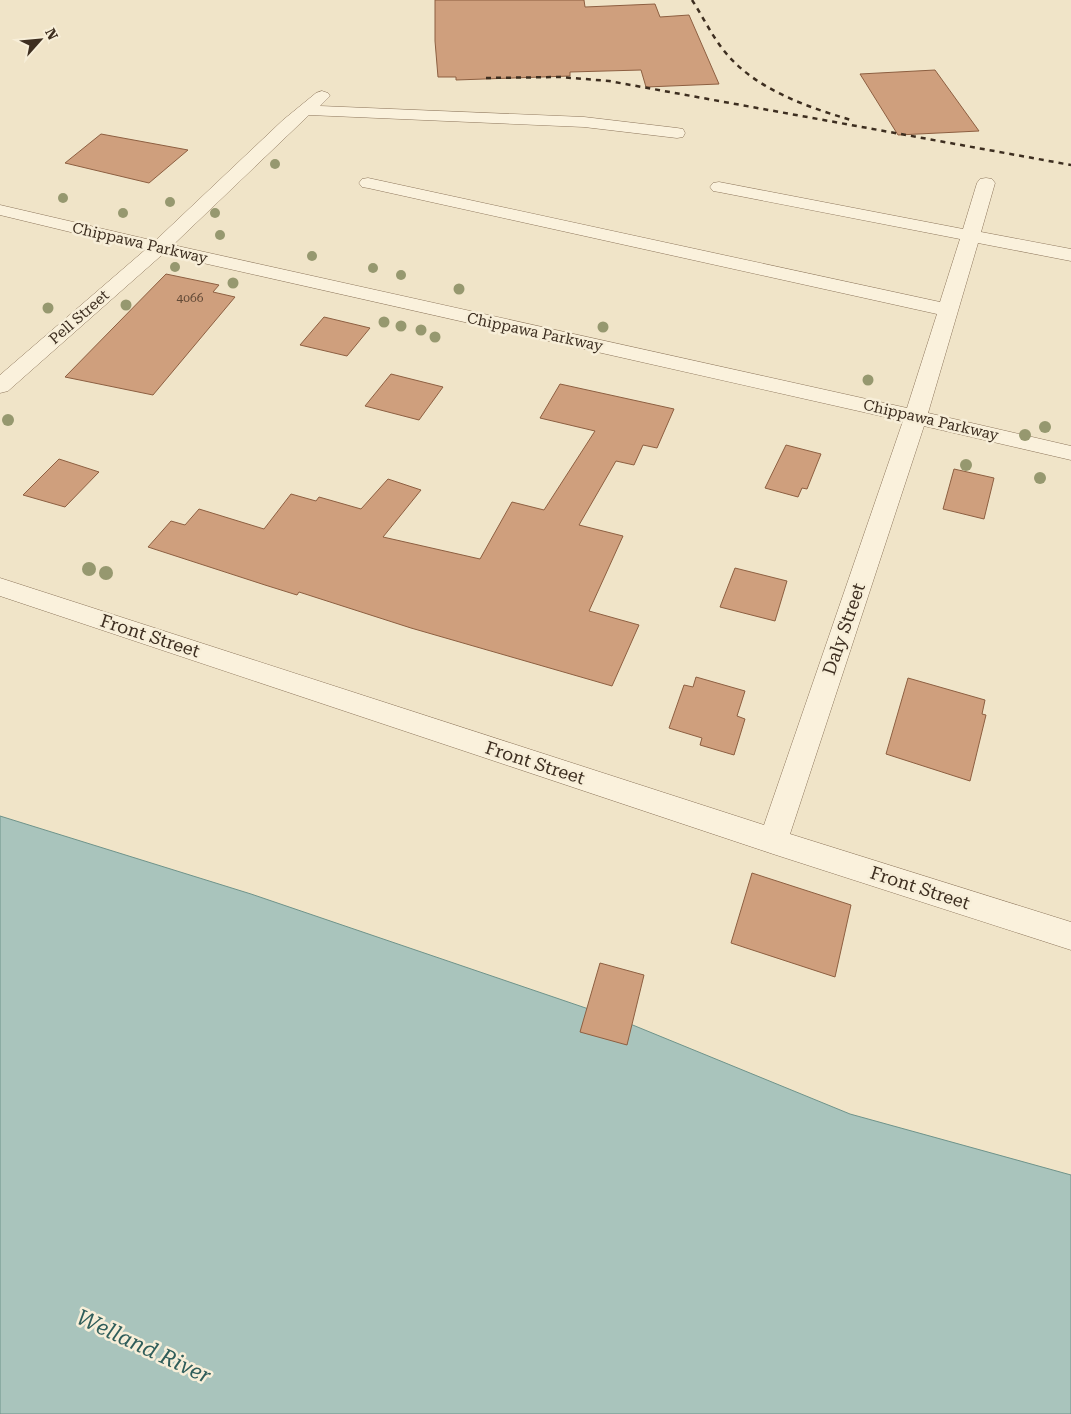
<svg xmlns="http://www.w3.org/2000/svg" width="1071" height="1414" viewBox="0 0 1071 1414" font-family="'Roboto Serif',serif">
  <rect width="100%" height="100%" fill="#f0e4c8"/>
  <path fill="#a9c4bc" stroke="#6f938a" d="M 0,816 L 251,894 L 618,1019 L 850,1114 L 1071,1175 L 1071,1414 L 0,1414 Z"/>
  <path fill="#cf9f7d" stroke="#8d5f41" d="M 435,0 L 584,0 L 585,7 L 655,4 L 660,17 L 689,15 L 719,84 L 646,87 L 641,70 L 570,72 L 570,76 L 456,80 L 456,77 L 438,77 L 435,41 Z
    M 935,70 L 979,131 L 898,135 L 860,74 Z
    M 101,134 L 188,150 L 149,183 L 65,163 Z
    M 166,274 L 219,285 L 213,292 L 235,297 L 153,395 L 65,377 Z
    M 324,317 L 370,328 L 347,356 L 300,345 Z
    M 391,374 L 443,387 L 419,420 L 365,406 Z
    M 560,384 L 674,409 L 657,448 L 643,445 L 634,465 L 616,461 L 579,525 L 623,536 L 589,611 L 639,625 L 612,686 L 411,628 L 299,592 L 297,595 L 265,585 L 148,547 L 171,521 L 185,525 L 199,509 L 264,529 L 291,494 L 316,501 L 319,497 L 361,509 L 388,479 L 421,490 L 383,537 L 480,559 L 512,502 L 544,510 L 595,431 L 540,418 Z
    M 786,445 L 821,454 L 807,489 L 802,488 L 798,497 L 765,488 Z
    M 59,459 L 99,472 L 65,507 L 23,495 Z
    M 954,469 L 994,478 L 984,519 L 943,509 Z
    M 735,568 L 787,581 L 775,621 L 720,607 Z
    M 696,677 L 745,691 L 737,716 L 745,719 L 734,755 L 700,745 L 702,738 L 669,728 L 684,685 L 693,687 Z
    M 908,678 L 985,700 L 982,714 L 986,715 L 970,781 L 886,754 Z
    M 752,873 L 851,905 L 835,977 L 731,943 Z
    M 600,963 L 644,975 L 627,1045 L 580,1032 Z"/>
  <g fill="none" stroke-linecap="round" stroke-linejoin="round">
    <defs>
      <path id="minor" d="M 322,91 L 328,93 L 330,96 L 320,106 L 584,117 L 677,128 L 683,129 L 685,133 L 683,137 L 677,138 L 584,127 L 309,115 L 173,245 L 907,408 L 937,314 L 368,188 L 362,187 L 359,183 L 362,179 L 368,178 L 940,302 L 960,239 L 719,192 L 713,191 L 710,187 L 713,183 L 719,182 L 963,229 L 977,183 L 980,179 L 986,178 L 992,179 L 995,183 L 981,232 L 1071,249 L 1071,261 L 978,243 L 928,413 L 1071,446 L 1071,460 L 924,426 L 790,834 L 1071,922 L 1071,950 L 773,854 L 0,596 L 0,578 L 764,825 L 903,421 L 163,254 L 8,391 L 0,393 L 0,375 L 145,250 L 0,215 L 0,205 L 155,241 L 283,120 L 316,93 Z"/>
    </defs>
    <use href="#minor" stroke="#8d765c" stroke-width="1"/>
    <use href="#minor" fill="#faf1dc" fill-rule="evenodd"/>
    <path stroke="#3d2e20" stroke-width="2.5" stroke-dasharray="5 5" stroke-linecap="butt" d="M 692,0 C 703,17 712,36 725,52 C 755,89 807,107 851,120
      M 486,78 L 560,77 L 609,81 L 1071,165"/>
  </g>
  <g fill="#96986f">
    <circle cx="275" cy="164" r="5"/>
    <circle cx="63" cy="198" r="5"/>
    <circle cx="170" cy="202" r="5"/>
    <circle cx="123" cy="213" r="5"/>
    <circle cx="215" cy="213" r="5"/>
    <circle cx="220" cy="235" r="5"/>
    <circle cx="312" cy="256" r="5"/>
    <circle cx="175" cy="267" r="5"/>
    <circle cx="373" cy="268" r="5"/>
    <circle cx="401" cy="275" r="5"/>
    <circle cx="233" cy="283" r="5.5"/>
    <circle cx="459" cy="289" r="5.5"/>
    <circle cx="126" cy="305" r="5.5"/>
    <circle cx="48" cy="308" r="5.5"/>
    <circle cx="384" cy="322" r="5.5"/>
    <circle cx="401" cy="326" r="5.5"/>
    <circle cx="603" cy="327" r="5.5"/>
    <circle cx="421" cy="330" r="5.5"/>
    <circle cx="435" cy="337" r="5.5"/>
    <circle cx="868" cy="380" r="5.5"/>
    <circle cx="8" cy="420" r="6"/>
    <circle cx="1045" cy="427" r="6"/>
    <circle cx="1025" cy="435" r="6"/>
    <circle cx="966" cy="465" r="6"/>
    <circle cx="1040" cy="478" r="6"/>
    <circle cx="89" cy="569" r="7"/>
    <circle cx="106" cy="573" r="7"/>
  </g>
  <g text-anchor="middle" stroke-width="5" stroke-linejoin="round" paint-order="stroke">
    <g font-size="12" fill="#624a37">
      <text x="190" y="302">4066</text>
    </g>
    <g font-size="15" fill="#3d2e20" stroke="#f7eed8">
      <text transform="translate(140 243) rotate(13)" y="5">Chippawa Parkway</text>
      <text transform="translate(79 317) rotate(-41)" y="5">Pell Street</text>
      <text transform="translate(535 332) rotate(12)" y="5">Chippawa Parkway</text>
      <text transform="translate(931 420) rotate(13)" y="5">Chippawa Parkway</text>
    </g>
    <g font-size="18" fill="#3d2e20" stroke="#f7eed8">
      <text transform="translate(844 629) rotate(-71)" y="6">Daly Street</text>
      <text transform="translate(150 636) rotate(18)" y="6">Front Street</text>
      <text transform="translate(535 763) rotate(18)" y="6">Front Street</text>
      <text transform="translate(920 888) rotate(18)" y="6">Front Street</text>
    </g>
    <g font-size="22" font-style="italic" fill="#2f5d5a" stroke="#f7eed8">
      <text transform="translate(144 1346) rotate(25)" y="8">Welland River</text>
    </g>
  </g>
  <g transform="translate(40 40) rotate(63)" stroke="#f7eed8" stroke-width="4" paint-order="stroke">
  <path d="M0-4L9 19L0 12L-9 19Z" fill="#3d2e20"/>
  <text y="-8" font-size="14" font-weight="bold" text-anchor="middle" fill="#3d2e20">N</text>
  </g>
</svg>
